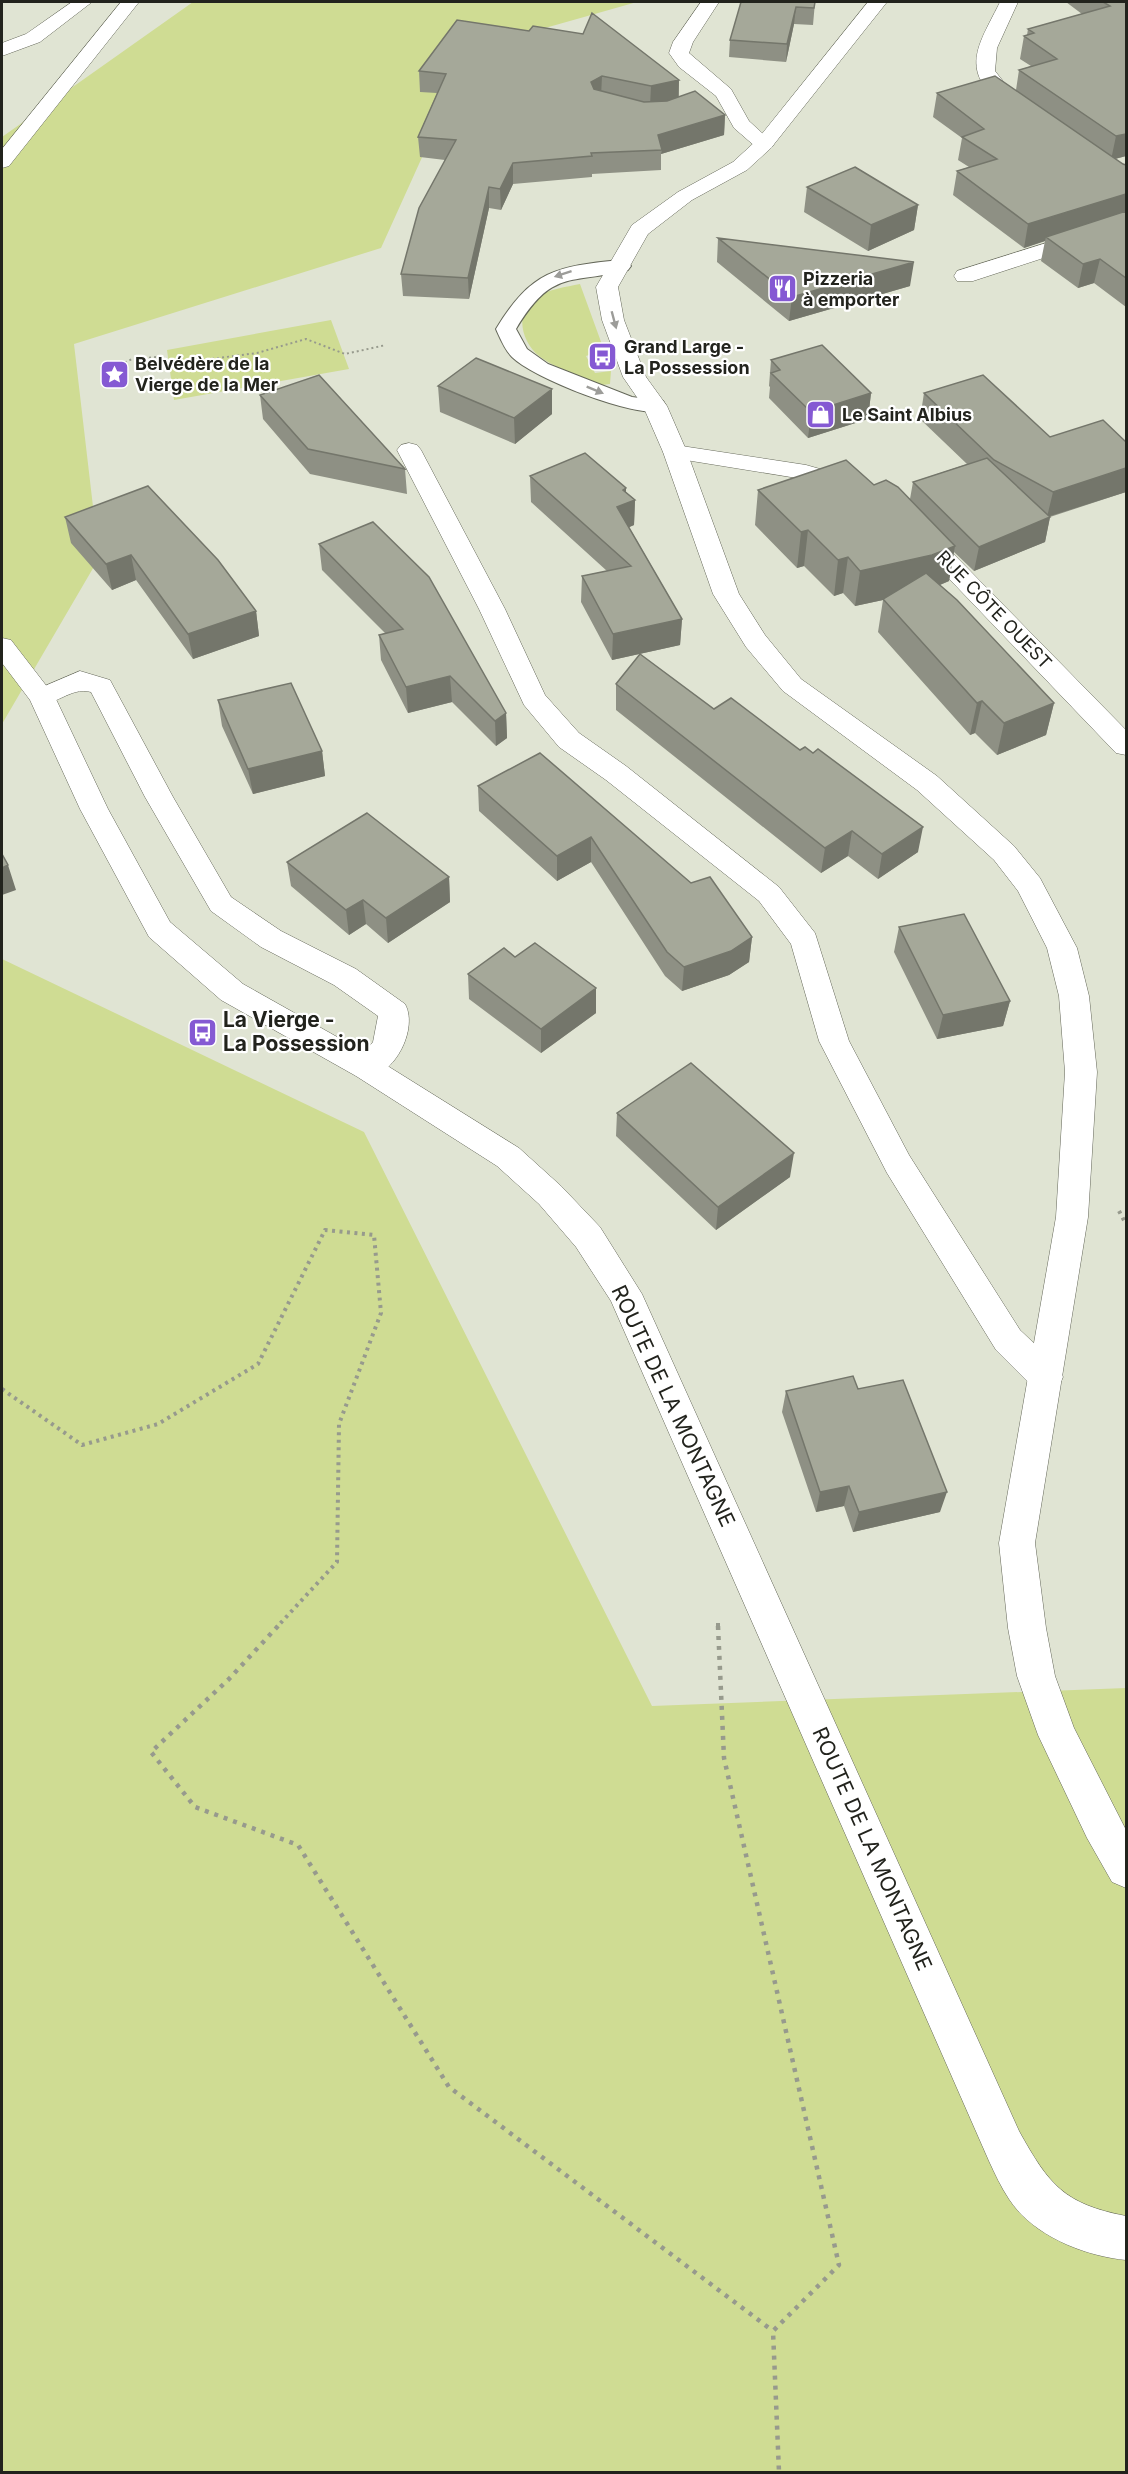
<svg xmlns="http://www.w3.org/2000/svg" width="1128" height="2474" viewBox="0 0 1128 2474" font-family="Inter,sans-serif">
  <rect width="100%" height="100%" fill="#e0e4d3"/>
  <path fill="#cfdc93" d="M 193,2 L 637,2 L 471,49 L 381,248 L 74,344 L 99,558 L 2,724 L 2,137 Z
    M 580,284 L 604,350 L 586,356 L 595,373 L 611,371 L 610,384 L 602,385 C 584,377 554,368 539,356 C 521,341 514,312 536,297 C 549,289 566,287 580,284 Z
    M 331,320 L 349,369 L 174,400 L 167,350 Z
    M 2,959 L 364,1132 L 652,1706 L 1126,1688 L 1126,2472 L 2,2472 Z"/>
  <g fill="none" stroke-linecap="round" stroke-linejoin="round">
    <defs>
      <path id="service" d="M 621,260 L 628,262 L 631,266 L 628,270 C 569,285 553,268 516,329 L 527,349 L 548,364 L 632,397 L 663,401 L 666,406 L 663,411 C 634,418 533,378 512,357 C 505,350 500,338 496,329 C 531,271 556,266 621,260 Z"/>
      <path id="minor" d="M 72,2 L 92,2 L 40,42 L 2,56 L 2,43 L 26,34 Z
        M 701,2 L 719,2 L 693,42 L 689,53 L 731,89 L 749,121 L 774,144 L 771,148 L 757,148 L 734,128 L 716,96 L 679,67 L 669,53 L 673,42 Z
        M 1000,2 L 1018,2 L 997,48 L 995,71 L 1010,90 L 1032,109 L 1029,113 C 1016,116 1010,109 1000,102 C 958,69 981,41 1000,2 Z
        M 1126,218 L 1126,231 L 973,281 L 957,281 L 954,276 L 957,271 Z
        M 409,443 L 417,445 L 421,450 L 505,609 L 545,695 L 579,733 L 626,766 L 779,887 L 815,933 L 849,1041 L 909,1155 L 1020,1330 L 1058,1366 L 1063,1377 L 1058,1388 L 1046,1392 L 1034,1388 L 996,1350 L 887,1173 L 819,1041 L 791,944 L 759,901 L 606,780 L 559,747 L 524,705 L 479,609 L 397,450 L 401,445 Z
        M 675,445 L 806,465 L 862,481 L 865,486 L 862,491 L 853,493 L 803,479 L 667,457 L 663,452 L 667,447 Z
        M 921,527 L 930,530 L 1126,730 L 1126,755 L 1116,753 L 912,540 L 909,535 L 912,530 Z
        M 80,671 L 110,680 L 173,797 L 231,897 L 281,931 L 356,969 L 405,1004 C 420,1031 389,1087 356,1076 L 351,1068 L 373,1042 L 378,1016 L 334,985 L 261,947 L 211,911 L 145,797 L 91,692 C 70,686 54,709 33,703 L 29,697 L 33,691 Z"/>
      <path id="secondary" d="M 121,2 L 139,2 L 9,166 L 2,168 L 2,149 Z
        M 868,2 L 887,2 L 771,148 L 747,170 L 692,200 L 648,234 L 618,287 L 624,320 L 646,377 L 667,406 L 687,452 L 739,594 L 765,635 L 801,679 L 937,776 L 1014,846 L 1040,878 L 1077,948 L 1089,996 L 1097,1072 L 1088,1217 L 1035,1543 L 1046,1628 L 1055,1676 L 1074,1728 L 1126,1830 L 1126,1888 L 1112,1882 L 1087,1838 L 1038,1735 L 1017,1676 L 1008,1628 L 999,1543 L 1056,1217 L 1065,1072 L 1059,996 L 1047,948 L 1018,891 L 994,860 L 917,790 L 783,691 L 746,647 L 713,594 L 663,452 L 643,406 L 623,377 L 602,320 L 596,287 L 632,225 L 678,192 L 733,162 L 757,140 Z
        M 2,638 L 11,640 L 55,697 L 108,809 L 170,922 L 243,984 L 378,1060 L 519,1148 L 561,1186 L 600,1227 L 642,1294 L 1019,2131 C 1049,2185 1064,2204 1126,2216 L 1126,2260 C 1085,2256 1033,2236 1009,2199 C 1001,2187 995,2174 989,2161 L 611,1301 L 576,1247 L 539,1204 L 497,1166 L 356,1076 L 221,1000 L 149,937 L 80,809 L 30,700 L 2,663 Z"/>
    </defs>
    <use href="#service" stroke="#646759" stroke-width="2"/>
    <use href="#minor" stroke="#646759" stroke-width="1"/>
    <use href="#secondary" stroke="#646759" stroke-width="1"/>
    <path stroke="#979a8d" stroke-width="2" stroke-dasharray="2 3" stroke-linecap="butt" d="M 117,374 L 120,365 L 132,359 L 157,357 L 172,364 L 257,353 L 306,339 L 345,354 L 386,345"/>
    <path stroke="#979a8d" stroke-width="4" stroke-dasharray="3 4.5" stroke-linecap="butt" d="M 1119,1211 L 1126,1224
      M 2,1389 L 82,1445 L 158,1424 L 258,1364 L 325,1230 L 374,1235 L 381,1313 L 339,1424 L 337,1562 L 277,1627
      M 718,1623 L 718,1627"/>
    <path stroke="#979a8d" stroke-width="4.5" stroke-dasharray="4 6" stroke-linecap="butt" d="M 278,1626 L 229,1679 L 151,1752 L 195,1807 L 298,1845 L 449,2087 L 773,2331
      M 718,1626 L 724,1758 L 839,2265 L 773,2331 L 779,2472"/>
    <use href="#service" fill="#fff" fill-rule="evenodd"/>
    <use href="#minor" fill="#fff" fill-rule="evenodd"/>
    <use href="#secondary" fill="#fff" fill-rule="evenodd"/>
  </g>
  <path fill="#8e9084" d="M 741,2 L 815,2 L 813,25 L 794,24 L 786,62 L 729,57 L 730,40 Z
    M 1066,2 L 1126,2 L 1126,156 L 1115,159 L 1123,164 L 1126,165 L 1126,307 L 1094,283 L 1078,288 L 1041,261 L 1045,241 L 1024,248 L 953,195 L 957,171 L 969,167 L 958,160 L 962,138 L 933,117 L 937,93 L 1016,90 L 1019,70 L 1031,66 L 1020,59 L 1024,36 L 1027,35 L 1028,29 L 1082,14 Z
    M 457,20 L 679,80 L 679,97 L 725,115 L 724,135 L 661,154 L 661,170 L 592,174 L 592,177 L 513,184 L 501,210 L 489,208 L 469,299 L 403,296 L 401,274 L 445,160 L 420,157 L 418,137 L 437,93 L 420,92 L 419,71 Z
    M 807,187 L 918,205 L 914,230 L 868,251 L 804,212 Z
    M 718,238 L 910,286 L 789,321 L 717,262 Z
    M 771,360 L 871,393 L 868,419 L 808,438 L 769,398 L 770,387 L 769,386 Z
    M 438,386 L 552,414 L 515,444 L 440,412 Z
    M 924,393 L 1050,437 L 1126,442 L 1126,492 L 1050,517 L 1045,542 L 974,571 L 954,552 L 949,581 L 940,585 L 1054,703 L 1046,735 L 997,755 L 975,733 L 970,735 L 878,632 L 883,600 L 855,606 L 843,593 L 834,596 L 804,566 L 797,568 L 755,525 L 758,490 L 874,485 L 910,499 L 913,482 L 967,464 L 920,419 Z
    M 260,395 L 405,469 L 407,494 L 310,474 L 263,419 Z
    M 530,476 L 626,488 L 626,492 L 635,500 L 634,525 L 629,527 L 682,619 L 680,645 L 612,660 L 581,602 L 582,576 L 607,571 L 531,502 Z
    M 65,517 L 256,611 L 259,636 L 193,659 L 136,580 L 112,590 L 71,543 Z
    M 319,544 L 506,713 L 507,738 L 496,746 L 452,702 L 408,713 L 381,660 L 379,635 L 385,633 L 322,570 Z
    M 616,684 L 918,852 L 878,879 L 848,856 L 821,873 L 616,710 Z
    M 218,700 L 322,751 L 325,776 L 253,794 L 222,726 Z
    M 540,753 L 752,937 L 749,962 L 729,975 L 682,991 L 665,976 L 591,862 L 557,881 L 479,811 L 478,786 Z
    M 287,862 L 449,877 L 450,902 L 388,943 L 366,924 L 349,935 L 291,886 Z
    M 899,927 L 1010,1001 L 1003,1026 L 937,1039 L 894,952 Z
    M 515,957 L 596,1013 L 541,1053 L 469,999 L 468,974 Z
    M 617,1113 L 790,1177 L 716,1230 L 616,1136 Z
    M 858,1389 L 940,1512 L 853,1532 L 844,1506 L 816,1512 L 782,1412 L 786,1391 Z"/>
  <path fill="#74766b" d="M 796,7 L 794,24 L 786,62 L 787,44 Z
    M 602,76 L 601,97 L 591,103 L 591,82 Z
    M 679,80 L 678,100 L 650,106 L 651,86 Z
    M 725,115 L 724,135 L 661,154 L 662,150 L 658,135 Z
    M 1126,134 L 1126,156 L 1111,160 L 1116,136 Z
    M 513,163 L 513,184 L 501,210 L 500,189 Z
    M 489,187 L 489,208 L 469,299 L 468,278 Z
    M 1126,194 L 1126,216 L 1046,237 L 1045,241 L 1024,248 L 1028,224 Z
    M 918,205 L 914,230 L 868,251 L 871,225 Z
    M 1100,259 L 1094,283 L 1078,288 L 1083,264 Z
    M 914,262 L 910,286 L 789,321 L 792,297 Z
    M 552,389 L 552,414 L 515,444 L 514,418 Z
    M 871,393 L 868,419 L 808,438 L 811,412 Z
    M 1126,468 L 1126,492 L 1047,517 L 1053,492 Z
    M 626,488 L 626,503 L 635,500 L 634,525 L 616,533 L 617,507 L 623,490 Z
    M 1050,517 L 1045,542 L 974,571 L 979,547 Z
    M 808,530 L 804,566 L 797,568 L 801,532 Z
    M 955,546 L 949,581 L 925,591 L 855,606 L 860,571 Z
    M 131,555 L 136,580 L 112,590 L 106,564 Z
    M 848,557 L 843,593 L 834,596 L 838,560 Z
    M 256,611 L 259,636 L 193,659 L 188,634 Z
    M 682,619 L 680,645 L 612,660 L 613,634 Z
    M 450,676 L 452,702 L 408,713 L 406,687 Z
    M 982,701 L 975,733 L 970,735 L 977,703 Z
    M 1054,703 L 1046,735 L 997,755 L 1004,723 Z
    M 506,713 L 507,738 L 496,746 L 495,721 Z
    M 322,751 L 325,776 L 253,794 L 248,769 Z
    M 923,827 L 918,852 L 878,879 L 882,854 Z
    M 852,831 L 848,856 L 821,873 L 825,848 Z
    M 591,837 L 591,862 L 557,881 L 557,856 Z
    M 8,865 L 16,890 L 2,895 L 2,868 Z
    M 449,877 L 450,902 L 388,943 L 386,918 Z
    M 363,900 L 366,924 L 349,935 L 346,910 Z
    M 752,937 L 749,962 L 729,975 L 682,991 L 684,967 Z
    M 596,988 L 596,1013 L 541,1053 L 541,1029 Z
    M 1010,1001 L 1003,1026 L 937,1039 L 943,1015 Z
    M 794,1153 L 790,1177 L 716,1230 L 718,1207 Z
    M 849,1486 L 844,1506 L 816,1512 L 820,1492 Z
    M 947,1492 L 940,1512 L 853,1532 L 859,1512 Z"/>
  <path fill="#a5a899" stroke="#74766b" stroke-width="1.5" d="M 741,2 L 815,2 L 814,8 L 796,7 L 787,44 L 730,40 Z
    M 1103,2 L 1126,2 L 1126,134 L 1116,136 L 1019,70 L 1057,59 L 1024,36 L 1034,33 L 1028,29 L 1110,6 Z
    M 592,13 L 679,80 L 651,86 L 602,76 L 591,82 L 594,89 L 644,102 L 667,101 L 695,91 L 725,115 L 658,135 L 662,150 L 591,153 L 592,156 L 513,163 L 500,189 L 489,187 L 468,278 L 401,274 L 419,208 L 456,140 L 418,137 L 446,74 L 419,71 L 457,20 L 529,31 L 533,26 L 583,34 Z
    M 995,76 L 1123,164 L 1126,165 L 1126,194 L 1028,224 L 957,171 L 997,159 L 962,137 L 984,129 L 937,93 Z
    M 855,167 L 918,205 L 871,225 L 807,187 Z
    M 1126,211 L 1126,278 L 1100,259 L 1083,264 L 1046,237 Z
    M 718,238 L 914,262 L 792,297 Z
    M 822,345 L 871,393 L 811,412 L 771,373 L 780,370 L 771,360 Z
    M 476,358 L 552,389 L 514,418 L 438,386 Z
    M 319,375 L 405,469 L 308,449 L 260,395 Z
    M 983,375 L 1050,437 L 1103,420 L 1126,442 L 1126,468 L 1053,492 L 994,460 L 924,393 Z
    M 585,453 L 626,488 L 623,490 L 635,500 L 617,507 L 682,619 L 613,634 L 582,576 L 631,566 L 530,476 Z
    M 987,458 L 1050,517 L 979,547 L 913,482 Z
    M 846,460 L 874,485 L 886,480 L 898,487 L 955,546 L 932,555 L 860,571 L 848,557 L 838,560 L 808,530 L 801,532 L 758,490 Z
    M 148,486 L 218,560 L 256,611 L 188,634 L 131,555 L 106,564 L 65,517 Z
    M 373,522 L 429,577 L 506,713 L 495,721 L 450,676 L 406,687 L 379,635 L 403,629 L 319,544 Z
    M 926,573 L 957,600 L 1054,703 L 1004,723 L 982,701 L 977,703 L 883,599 Z
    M 640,654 L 714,709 L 731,698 L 800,750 L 805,747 L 813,753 L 818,749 L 923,827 L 882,854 L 852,831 L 825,848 L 616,684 Z
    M 291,683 L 322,751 L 248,769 L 218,700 Z
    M 540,753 L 691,883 L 710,877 L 752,937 L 731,951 L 684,967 L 667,952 L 591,837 L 557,856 L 478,786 Z
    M 367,813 L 449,877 L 386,918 L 363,900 L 346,910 L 287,862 Z
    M 2,854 L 8,865 L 2,868 Z
    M 964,914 L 1010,1001 L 943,1015 L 899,927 Z
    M 535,943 L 596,988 L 541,1029 L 468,974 L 504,948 L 515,957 Z
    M 691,1063 L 794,1153 L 718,1207 L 617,1113 Z
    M 853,1376 L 858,1389 L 903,1380 L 947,1492 L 859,1512 L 849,1486 L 820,1492 L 786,1391 Z"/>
  <defs><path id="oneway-solid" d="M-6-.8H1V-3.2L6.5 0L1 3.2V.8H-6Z" transform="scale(1.5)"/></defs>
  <g fill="#9c9c99">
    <use href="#oneway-solid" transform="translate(563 274) rotate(162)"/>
    <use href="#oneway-solid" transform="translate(614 320) rotate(75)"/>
    <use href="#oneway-solid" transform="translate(595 390) rotate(22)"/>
  </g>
  <defs>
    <symbol id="restaurant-square" viewBox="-11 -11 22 22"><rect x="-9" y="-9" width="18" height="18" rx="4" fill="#8559d3" stroke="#fff"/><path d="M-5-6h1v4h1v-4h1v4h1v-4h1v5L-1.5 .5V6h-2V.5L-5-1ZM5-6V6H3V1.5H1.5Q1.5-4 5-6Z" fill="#fff"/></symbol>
    <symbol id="bus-square" viewBox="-11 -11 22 22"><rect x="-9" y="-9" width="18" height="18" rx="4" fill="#8559d3" stroke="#fff"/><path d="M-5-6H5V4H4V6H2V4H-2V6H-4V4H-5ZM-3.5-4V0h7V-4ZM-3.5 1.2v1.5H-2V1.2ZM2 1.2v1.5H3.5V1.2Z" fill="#fff"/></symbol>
    <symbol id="sight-square" viewBox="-11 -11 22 22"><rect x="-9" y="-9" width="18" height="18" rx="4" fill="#8559d3" stroke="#fff"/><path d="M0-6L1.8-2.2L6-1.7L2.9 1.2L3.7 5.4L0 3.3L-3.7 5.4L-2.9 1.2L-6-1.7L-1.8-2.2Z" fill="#fff"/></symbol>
    <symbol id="shop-square" viewBox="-11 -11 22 22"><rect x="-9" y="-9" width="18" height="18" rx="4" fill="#8559d3" stroke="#fff"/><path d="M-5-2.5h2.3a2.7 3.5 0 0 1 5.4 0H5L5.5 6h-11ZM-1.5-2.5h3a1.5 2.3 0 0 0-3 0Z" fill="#fff"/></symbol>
  </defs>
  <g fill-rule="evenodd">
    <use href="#restaurant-square" x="766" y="272" width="33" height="33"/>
    <use href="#bus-square" x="586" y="340" width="33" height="33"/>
    <use href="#sight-square" x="98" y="358" width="33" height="33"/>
    <use href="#shop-square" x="804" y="398" width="33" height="33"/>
    <use href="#bus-square" x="186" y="1016" width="33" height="33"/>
  </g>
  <g text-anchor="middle" stroke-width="4.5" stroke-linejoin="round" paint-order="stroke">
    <g font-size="18" font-weight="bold" fill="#22231d" stroke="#fff" text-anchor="start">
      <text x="803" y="285">Pizzeria<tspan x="803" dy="21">à emporter</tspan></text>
      <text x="624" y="353">Grand Large -<tspan x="624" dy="21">La Possession</tspan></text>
      <text x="135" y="370">Belvédère de la<tspan x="135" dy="21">Vierge de la Mer</tspan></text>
      <text x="842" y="421">Le Saint Albius</text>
    </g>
    <g font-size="18" fill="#22231d" stroke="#fff">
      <text transform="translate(994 610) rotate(46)" y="6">RUE CÔTE OUEST</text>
    </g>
    <g font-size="21" font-weight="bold" fill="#22231d" stroke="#fff" text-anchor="start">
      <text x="223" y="1027">La Vierge -<tspan x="223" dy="24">La Possession</tspan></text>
    </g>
    <g font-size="21" fill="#22231d" stroke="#fff">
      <text transform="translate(673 1406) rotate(65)" y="7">ROUTE DE LA MONTAGNE</text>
      <text transform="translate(872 1849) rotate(66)" y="7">ROUTE DE LA MONTAGNE</text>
    </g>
  </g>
  <rect width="1128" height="2474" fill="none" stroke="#22231d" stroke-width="6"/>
</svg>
